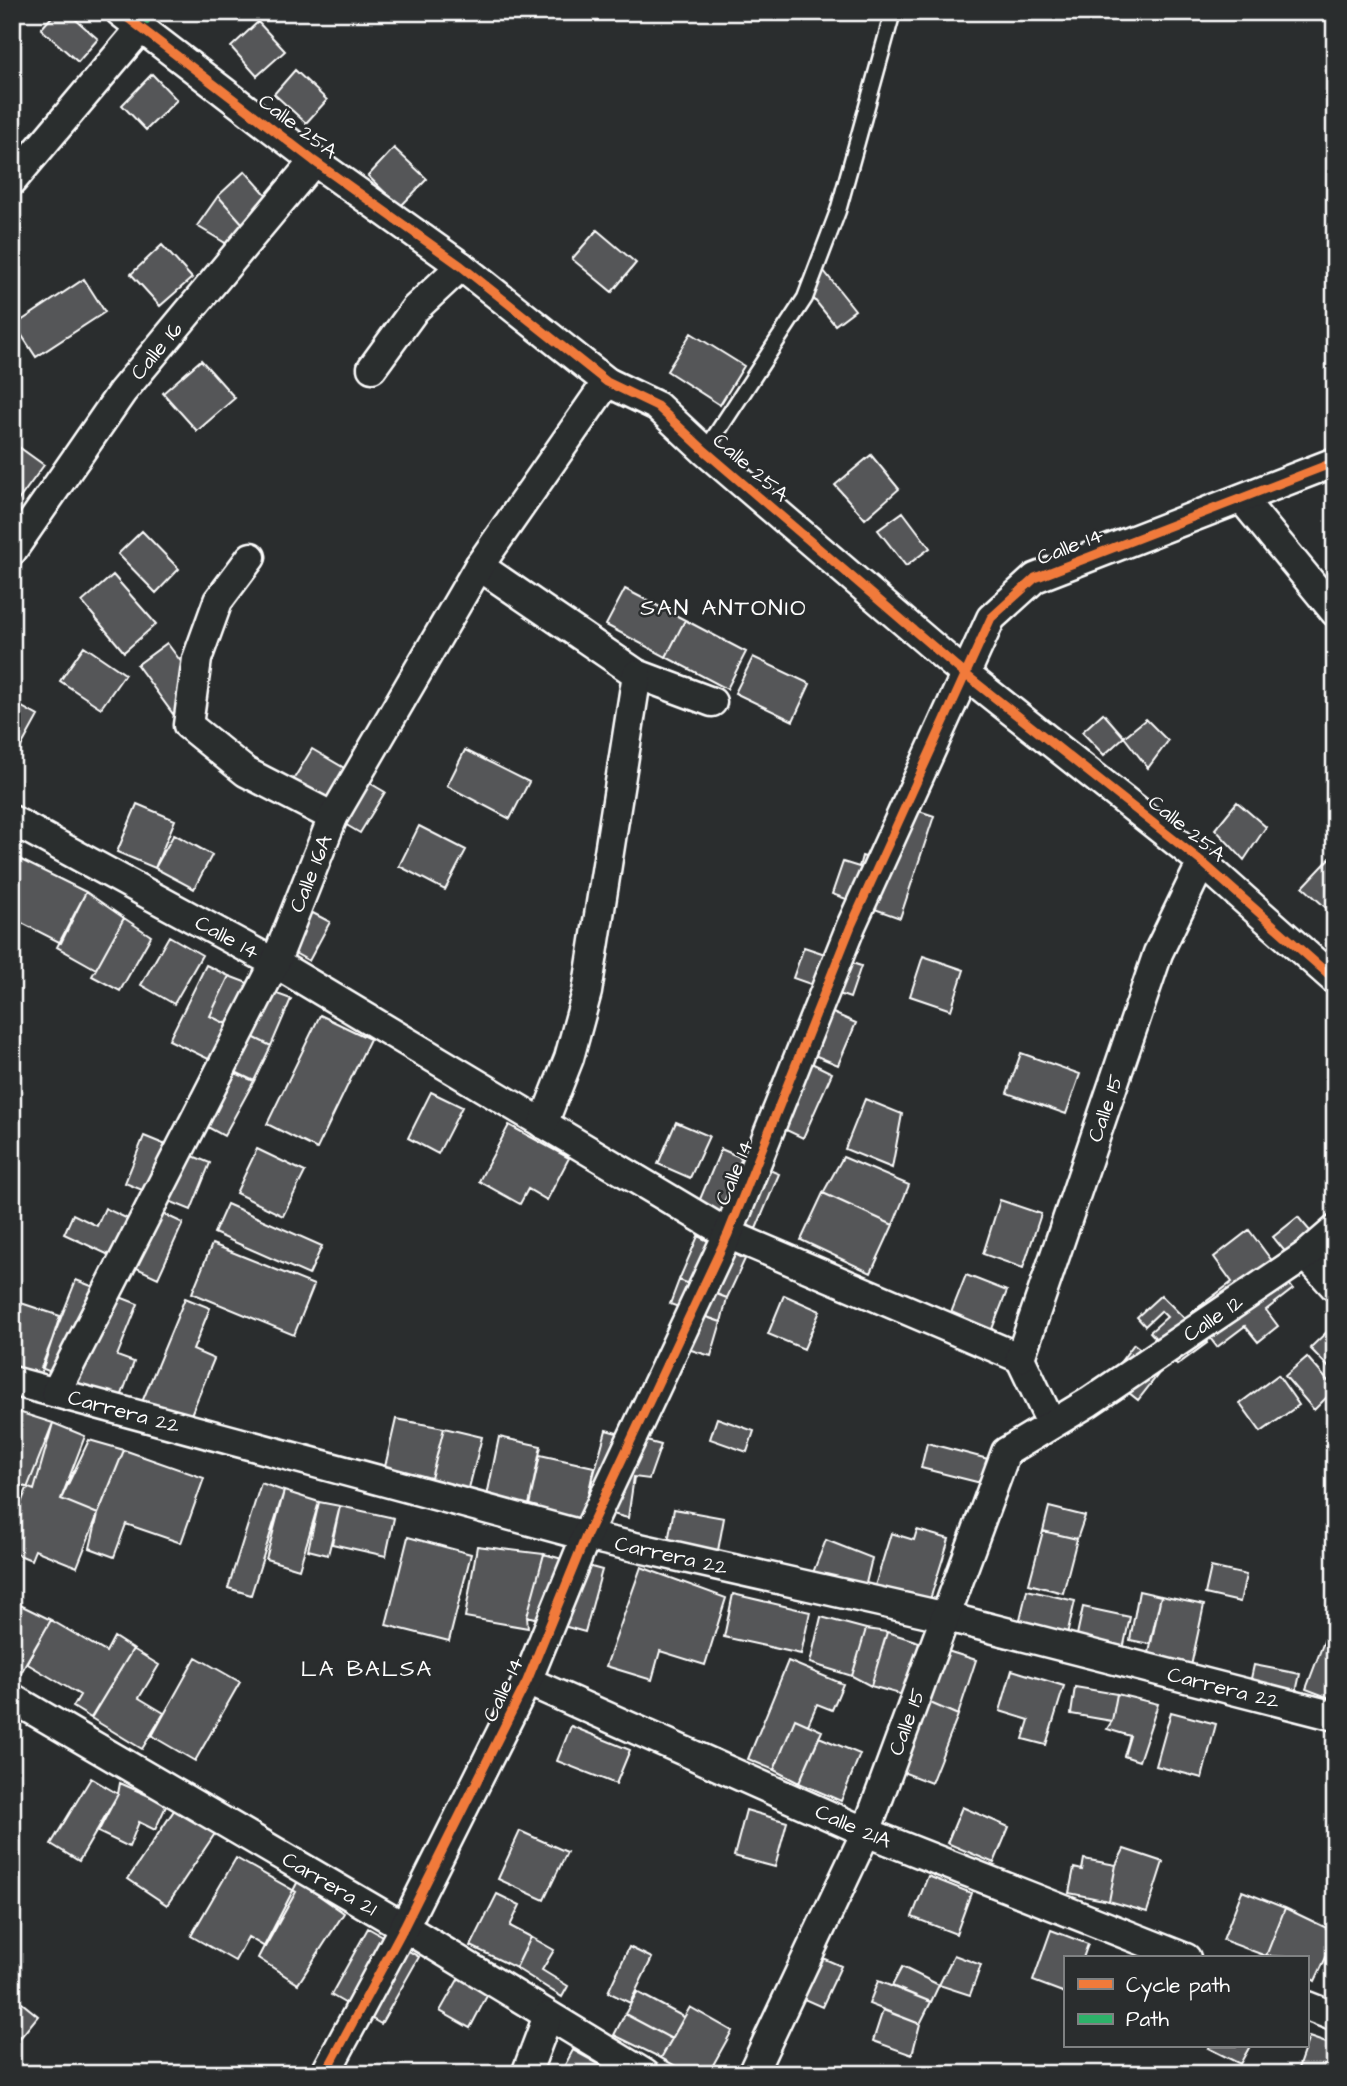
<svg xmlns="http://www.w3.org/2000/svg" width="1347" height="2086" viewBox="0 0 1347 2086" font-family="'Architects Daughter',sans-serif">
  <rect width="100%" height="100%" fill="#2a2d2e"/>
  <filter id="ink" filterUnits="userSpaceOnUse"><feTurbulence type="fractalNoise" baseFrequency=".0143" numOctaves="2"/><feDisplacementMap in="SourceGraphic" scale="14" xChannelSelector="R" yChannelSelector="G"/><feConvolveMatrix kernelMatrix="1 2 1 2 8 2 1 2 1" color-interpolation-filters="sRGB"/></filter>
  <g filter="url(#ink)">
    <path fill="#555758" stroke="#fff" stroke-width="2" d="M 56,12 L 67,12 L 98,39 L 78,62 L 41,29 Z
      M 258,22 L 285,51 L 257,76 L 231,47 Z
      M 295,70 L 327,100 L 306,123 L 274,94 Z
      M 152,74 L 177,100 L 146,130 L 122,105 Z
      M 394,148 L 427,179 L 400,207 L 368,176 Z
      M 245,171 L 270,199 L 243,224 L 218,196 Z
      M 218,196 L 243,224 L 227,244 L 197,226 Z
      M 597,230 L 636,263 L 612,292 L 572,259 Z
      M 162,245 L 192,278 L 160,306 L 131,274 Z
      M 820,266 L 855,310 L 835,325 L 800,282 Z
      M 84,279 L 105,312 L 36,357 L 15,325 Z
      M 691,333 L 744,366 L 720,405 L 667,371 Z
      M 201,360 L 235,398 L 197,431 L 163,393 Z
      M 12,442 L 44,465 L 12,509 Z
      M 871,455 L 899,489 L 865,519 L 835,485 Z
      M 903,512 L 930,548 L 906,566 L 878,530 Z
      M 142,531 L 179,569 L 156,593 L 118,554 Z
      M 113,575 L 156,624 L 124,652 L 82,602 Z
      M 625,589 L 685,620 L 666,657 L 606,625 Z
      M 685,620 L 746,652 L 727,689 L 666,657 Z
      M 167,643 L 203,691 L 173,714 L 137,665 Z
      M 84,646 L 125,674 L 101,708 L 60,681 Z
      M 753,657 L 810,684 L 793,721 L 735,693 Z
      M 13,702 L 38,716 L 12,763 L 12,703 Z
      M 1103,713 L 1124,737 L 1104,755 L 1082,732 Z
      M 1146,719 L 1168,741 L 1148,768 L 1124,737 Z
      M 312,749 L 385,792 L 360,833 L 287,790 Z
      M 465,750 L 529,782 L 510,819 L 447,786 Z
      M 1237,802 L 1266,827 L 1244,860 L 1215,829 Z
      M 137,804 L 175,820 L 155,868 L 117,852 Z
      M 910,808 L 934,816 L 900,918 L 832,894 L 843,862 L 859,867 L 862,856 L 876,860 Z
      M 419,826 L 466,850 L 445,890 L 399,866 Z
      M 174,834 L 212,855 L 194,889 L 155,868 Z
      M 1335,853 L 1335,916 L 1303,887 Z
      M 17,858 L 86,892 L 61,943 L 12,918 L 12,867 Z
      M 86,892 L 124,918 L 96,969 L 57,947 Z
      M 288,900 L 330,922 L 309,961 L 268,938 Z
      M 124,918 L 151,936 L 120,991 L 92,976 Z
      M 169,936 L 202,955 L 174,1004 L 141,985 Z
      M 804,947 L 861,966 L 850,998 L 793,978 Z
      M 923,956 L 964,970 L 951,1010 L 910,996 Z
      M 206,965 L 229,976 L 210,1016 L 271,1046 L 254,1081 L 169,1040 Z
      M 229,976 L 258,987 L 239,1030 L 210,1016 Z
      M 258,987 L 291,999 L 271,1046 L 239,1030 Z
      M 826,1010 L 856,1023 L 838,1065 L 807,1052 Z
      M 320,1015 L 370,1039 L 317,1149 L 267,1124 Z
      M 1021,1053 L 1080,1074 L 1066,1114 L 1007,1093 Z
      M 793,1054 L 832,1073 L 803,1138 L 763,1119 Z
      M 219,1066 L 254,1081 L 224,1136 L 191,1118 Z
      M 431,1092 L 462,1107 L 438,1154 L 408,1138 Z
      M 865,1099 L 902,1114 L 892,1168 L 845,1149 Z
      M 676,1122 L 709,1136 L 690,1178 L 658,1164 Z
      M 509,1125 L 569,1158 L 547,1200 L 528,1189 L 520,1204 L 479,1181 Z
      M 144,1136 L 210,1163 L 191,1210 L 125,1183 Z
      M 257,1149 L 305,1172 L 283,1216 L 236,1193 Z
      M 721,1149 L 779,1174 L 756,1229 L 698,1204 Z
      M 843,1157 L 909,1185 L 893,1225 L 823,1193 Z
      M 823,1193 L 893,1225 L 871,1273 L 801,1240 Z
      M 1000,1200 L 1041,1214 L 1023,1268 L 983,1254 Z
      M 138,1202 L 183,1223 L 158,1278 L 64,1234 L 73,1214 L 97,1226 L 105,1208 L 130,1220 Z
      M 227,1204 L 322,1246 L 309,1275 L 214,1233 Z
      M 1298,1217 L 1330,1254 L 1304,1275 L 1273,1237 Z
      M 1249,1230 L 1293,1289 L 1266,1310 L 1278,1326 L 1258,1342 L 1245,1326 L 1217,1347 L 1191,1313 L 1232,1282 L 1214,1257 Z
      M 698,1236 L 745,1259 L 727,1298 L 679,1280 Z
      M 212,1244 L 314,1285 L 294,1335 L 192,1293 Z
      M 966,1275 L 1007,1291 L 990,1334 L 949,1318 Z
      M 76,1280 L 138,1304 L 117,1356 L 134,1362 L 120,1400 L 41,1368 Z
      M 679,1280 L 727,1298 L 721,1322 L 670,1304 Z
      M 784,1295 L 820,1311 L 804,1349 L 768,1334 Z
      M 1161,1295 L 1185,1319 L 1160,1343 L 1150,1332 L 1167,1317 L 1161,1311 L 1145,1326 L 1137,1317 Z
      M 185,1298 L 210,1308 L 193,1350 L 214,1359 L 188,1422 L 142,1402 Z
      M 12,1300 L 60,1316 L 39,1380 L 12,1372 Z
      M 682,1309 L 721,1322 L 711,1356 L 671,1344 Z
      M 1193,1324 L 1207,1343 L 1177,1365 L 1163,1346 Z
      M 1335,1324 L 1335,1374 L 1310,1348 Z
      M 1134,1344 L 1164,1367 L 1138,1400 L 1109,1377 Z
      M 1307,1357 L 1335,1389 L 1314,1410 L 1285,1376 Z
      M 1278,1375 L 1299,1405 L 1261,1432 L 1240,1403 Z
      M 12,1410 L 53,1423 L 34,1490 L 12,1482 Z
      M 717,1418 L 754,1431 L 747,1452 L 710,1439 Z
      M 396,1419 L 444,1428 L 430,1482 L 384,1471 Z
      M 53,1423 L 85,1436 L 61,1499 L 98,1514 L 77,1567 L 35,1550 L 31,1560 L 12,1552 L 12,1526 Z
      M 444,1428 L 482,1437 L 468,1492 L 430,1482 Z
      M 606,1430 L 661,1445 L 649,1479 L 634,1477 L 628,1518 L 585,1507 Z
      M 499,1437 L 541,1446 L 528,1510 L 486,1501 Z
      M 89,1440 L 124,1450 L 98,1514 L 61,1499 Z
      M 927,1443 L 988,1459 L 981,1483 L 921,1468 Z
      M 124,1450 L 204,1478 L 181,1543 L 126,1524 L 114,1557 L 90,1548 L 98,1514 Z
      M 540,1455 L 594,1467 L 581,1529 L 528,1510 Z
      M 261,1483 L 284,1491 L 251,1595 L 228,1588 Z
      M 284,1491 L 319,1502 L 299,1569 L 266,1559 Z
      M 319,1502 L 340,1506 L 328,1555 L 308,1550 Z
      M 340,1506 L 394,1518 L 386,1556 L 332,1544 Z
      M 1049,1507 L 1085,1516 L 1077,1539 L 1043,1531 Z
      M 674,1509 L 724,1518 L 717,1556 L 667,1547 Z
      M 917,1530 L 949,1539 L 928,1606 L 874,1589 L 891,1533 L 914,1540 Z
      M 1043,1531 L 1077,1539 L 1063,1593 L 1029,1584 Z
      M 408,1537 L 471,1554 L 449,1641 L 386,1625 Z
      M 826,1540 L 872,1558 L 863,1596 L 810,1580 Z
      M 477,1546 L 544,1554 L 527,1616 L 528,1628 L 465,1617 Z
      M 544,1554 L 602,1570 L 585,1632 L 527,1616 Z
      M 641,1567 L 726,1598 L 705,1665 L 660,1651 L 652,1680 L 606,1666 Z
      M 1211,1567 L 1246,1575 L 1240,1602 L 1205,1594 Z
      M 1027,1590 L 1075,1601 L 1065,1643 L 1017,1632 Z
      M 1139,1591 L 1161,1596 L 1150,1644 L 1130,1640 Z
      M 733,1594 L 810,1612 L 801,1654 L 724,1637 Z
      M 1161,1596 L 1204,1605 L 1190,1671 L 1145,1672 Z
      M 12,1601 L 51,1620 L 18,1678 L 12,1674 Z
      M 1083,1607 L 1130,1617 L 1122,1654 L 1075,1644 Z
      M 821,1617 L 866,1629 L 852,1676 L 810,1663 Z
      M 51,1620 L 106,1652 L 114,1637 L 133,1649 L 91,1718 L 73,1707 L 80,1695 L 26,1663 Z
      M 866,1629 L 887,1632 L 871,1686 L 852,1676 Z
      M 887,1632 L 976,1660 L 958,1715 L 928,1702 L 871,1686 Z
      M 1326,1636 L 1335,1640 L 1335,1700 L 1306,1689 Z
      M 133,1649 L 159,1665 L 139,1698 L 164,1713 L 142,1749 L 91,1718 Z
      M 196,1657 L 240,1682 L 195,1761 L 152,1736 Z
      M 788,1661 L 843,1684 L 832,1710 L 817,1704 L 808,1725 L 795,1719 L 774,1770 L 748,1759 Z
      M 1254,1665 L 1300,1674 L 1294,1701 L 1248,1692 Z
      M 1012,1670 L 1064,1686 L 1046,1745 L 1023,1739 L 1029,1720 L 1000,1711 Z
      M 1075,1687 L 1117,1694 L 1112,1721 L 1071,1714 Z
      M 1117,1694 L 1158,1704 L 1139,1761 L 1124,1756 L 1130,1736 L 1107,1729 L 1112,1721 Z
      M 928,1702 L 958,1715 L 931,1783 L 900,1771 Z
      M 1171,1712 L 1216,1724 L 1202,1778 L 1156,1766 Z
      M 795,1719 L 822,1731 L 799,1783 L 774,1770 Z
      M 571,1726 L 630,1750 L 616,1784 L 557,1761 Z
      M 819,1737 L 860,1754 L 841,1801 L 799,1783 Z
      M 91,1778 L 118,1794 L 79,1861 L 51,1844 Z
      M 120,1783 L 167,1804 L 155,1830 L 139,1822 L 129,1847 L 98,1832 L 118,1794 Z
      M 177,1806 L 216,1832 L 167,1905 L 128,1879 Z
      M 962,1807 L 1009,1827 L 994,1863 L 947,1843 Z
      M 746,1810 L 787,1822 L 775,1867 L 734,1856 Z
      M 520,1831 L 567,1852 L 544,1900 L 498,1879 Z
      M 1124,1849 L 1163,1862 L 1147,1912 L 1109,1901 L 1116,1865 Z
      M 236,1858 L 296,1892 L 265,1947 L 248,1937 L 235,1961 L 191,1936 Z
      M 1084,1859 L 1116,1865 L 1109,1901 L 1069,1893 L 1074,1868 L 1082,1870 Z
      M 928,1876 L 971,1893 L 956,1934 L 912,1917 Z
      M 298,1881 L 344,1913 L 298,1984 L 258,1958 Z
      M 1242,1891 L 1285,1908 L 1266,1956 L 1223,1940 Z
      M 497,1894 L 520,1905 L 510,1926 L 531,1937 L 516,1968 L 471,1946 Z
      M 1285,1908 L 1335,1932 L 1335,1938 L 1315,1981 L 1307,1976 L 1307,1958 L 1266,1956 Z
      M 368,1928 L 419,1957 L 381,2024 L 331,1995 Z
      M 1051,1930 L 1088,1944 L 1083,1958 L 1065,1958 L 1065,1993 L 1033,1981 Z
      M 531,1937 L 554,1950 L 542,1970 L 568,1986 L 562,1997 L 516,1968 Z
      M 629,1947 L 652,1958 L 630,2003 L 608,1992 Z
      M 804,1950 L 841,1966 L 822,2007 L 786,1991 Z
      M 954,1955 L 981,1965 L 970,1995 L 939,1985 Z
      M 902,1967 L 939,1985 L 931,2002 L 892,1986 Z
      M 460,1976 L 489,1992 L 470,2028 L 440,2011 Z
      M 878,1981 L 931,2002 L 920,2024 L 869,2004 Z
      M 637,1992 L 684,2017 L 672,2039 L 625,2014 Z
      M 12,1995 L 38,2016 L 12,2048 Z
      M 690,2007 L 732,2031 L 708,2074 L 690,2074 L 661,2058 Z
      M 883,2010 L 920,2024 L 912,2055 L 873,2041 Z
      M 625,2014 L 672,2039 L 661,2058 L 614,2035 Z
      M 1309,2037 L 1335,2046 L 1335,2074 L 1296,2074 Z
      M 1210,2046 L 1250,2046 L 1240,2064 L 1208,2048 Z
      M 573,2050 L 617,2074 L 560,2074 Z"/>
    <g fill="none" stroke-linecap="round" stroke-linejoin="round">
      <defs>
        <path id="lane" d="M 705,451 L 805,298 L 838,211 L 893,12"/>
        <g id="street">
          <path d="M 120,12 L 314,161 L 461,266 L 607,382 L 657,406 L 705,451 L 965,674 L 1202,862 L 1335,980"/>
          <path d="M 12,181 L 140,29"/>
          <path d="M 372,368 L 415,309 L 461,266"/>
          <path d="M 1242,499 L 1335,612"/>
          <path id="s1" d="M 12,551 L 122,392 L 314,161"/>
          <path d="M 251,557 L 218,601 L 197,659 L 188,725 L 246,772 L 333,817"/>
          <path d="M 479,566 L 637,674 L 712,702"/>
          <path id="s2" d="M 12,820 L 275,963 L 728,1234 L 1020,1358 L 1051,1423"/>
          <path d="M 543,1124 L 569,1058 L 587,992 L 637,674"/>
          <path d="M 1306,1255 L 1335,1287"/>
          <path id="s3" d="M 1020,1358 L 1158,953 L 1202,862"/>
          <path id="s4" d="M 12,1381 L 586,1536 L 947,1617 L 1335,1716"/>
          <path id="s5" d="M 56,1392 L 275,963 L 333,817 L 479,566 L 607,382"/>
          <path id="s6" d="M 527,1681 L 866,1832 L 1186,1958"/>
          <path id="s7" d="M 12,1698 L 404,1927 L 645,2074"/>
          <path d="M 1307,2006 L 1335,2017"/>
          <path d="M 325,2074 L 404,1927 L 527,1681 L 586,1536 L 728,1234 L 851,926 L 991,618 L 1035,578 L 1335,462"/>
          <path d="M 526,2074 L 548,2016"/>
          <path id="s8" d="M 752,2074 L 866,1832 L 1006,1452 L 1089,1402 L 1306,1255 L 1335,1230"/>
        </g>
      </defs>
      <use href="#lane" stroke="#fff" stroke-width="19"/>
      <use href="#street" stroke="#fff" stroke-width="33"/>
      <use href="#lane" stroke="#2a2d2e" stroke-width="14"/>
      <use href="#street" stroke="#2a2d2e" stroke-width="28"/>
      <path stroke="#2db169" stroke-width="7" stroke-dasharray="14 7" stroke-linecap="butt" d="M 140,29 L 153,12"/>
      <defs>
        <path id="cycleway" d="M 120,12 L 314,161 L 461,266 L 607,382 L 657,406 L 705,451 L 965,674 L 1202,862 L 1335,980
          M 325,2074 L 404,1927 L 527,1681 L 586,1536 L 728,1234 L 851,926 L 991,618 L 1035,578 L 1335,462"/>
      </defs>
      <use href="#cycleway" stroke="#2a2d2e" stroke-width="13"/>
      <use href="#cycleway" stroke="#f17a3a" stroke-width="9"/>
    </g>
  </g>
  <g text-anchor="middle" stroke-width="5" stroke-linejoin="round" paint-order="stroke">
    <g font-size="21" fill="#fff" stroke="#2a2d2e">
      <text transform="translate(298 126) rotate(37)" y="7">Calle 25A</text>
      <text dy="7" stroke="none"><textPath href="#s1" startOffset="247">Calle 16</textPath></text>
      <text transform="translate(751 467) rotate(41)" y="7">Calle 25A</text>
      <text transform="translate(1070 546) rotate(-21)" y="7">Calle 14</text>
      <text transform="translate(1187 828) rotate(39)" y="7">Calle 25A</text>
      <text dy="7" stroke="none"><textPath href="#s5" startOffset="578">Calle 16A</textPath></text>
      <text dy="7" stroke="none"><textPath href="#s2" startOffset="245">Calle 14</textPath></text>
      <text dy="7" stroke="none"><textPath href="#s3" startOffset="264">Calle 15</textPath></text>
      <text transform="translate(734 1172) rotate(-68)" y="7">Calle 14</text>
      <text dy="7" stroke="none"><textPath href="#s8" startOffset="919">Calle 12</textPath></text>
      <text dy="7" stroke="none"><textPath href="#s4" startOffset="116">Carrera 22</textPath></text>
      <text dy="7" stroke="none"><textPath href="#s4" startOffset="682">Carrera 22</textPath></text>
      <text dy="7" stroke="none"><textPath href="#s4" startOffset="1250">Carrera 22</textPath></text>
      <text transform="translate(503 1689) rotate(-65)" y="7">Calle 14</text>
      <text dy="7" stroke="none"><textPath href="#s8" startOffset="385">Calle 15</textPath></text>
      <text dy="7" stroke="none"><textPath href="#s6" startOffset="357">Calle 21A</textPath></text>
      <text dy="7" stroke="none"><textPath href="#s7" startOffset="368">Carrera 21</textPath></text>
    </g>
    <g font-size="23" letter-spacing="2" fill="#fff" stroke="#2a2d2e">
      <text x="724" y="615">SAN ANTONIO</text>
      <text x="367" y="1676">LA BALSA</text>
    </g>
  </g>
  <rect width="1347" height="2086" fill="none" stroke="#2a2d2e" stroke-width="42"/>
  <rect x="21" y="21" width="1305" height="2044" fill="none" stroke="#fff" stroke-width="2.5" filter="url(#ink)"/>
  <rect x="1064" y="1956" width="245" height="91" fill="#2a2d2e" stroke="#7f8182" stroke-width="2"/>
  <rect x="1078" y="1979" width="35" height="10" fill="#f17a3a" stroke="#7f8182" stroke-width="2"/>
  <text x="1126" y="1992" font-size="21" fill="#ffffff">Cycle path</text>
  <rect x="1078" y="2014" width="35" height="10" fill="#2db169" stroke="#7f8182" stroke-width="2"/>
  <text x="1126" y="2026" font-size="21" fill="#ffffff">Path</text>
</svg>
